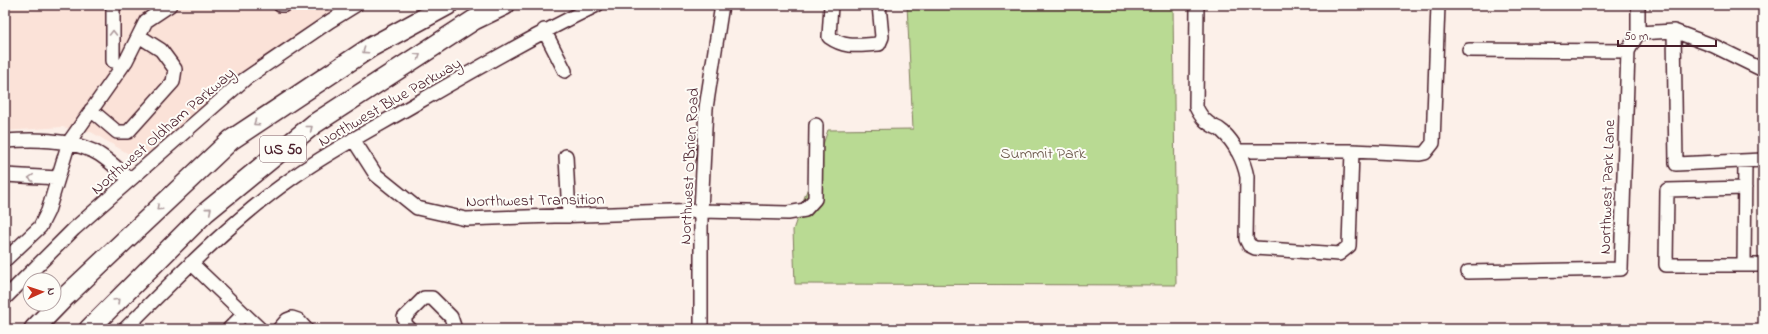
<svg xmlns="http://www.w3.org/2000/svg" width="1768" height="334" viewBox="0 0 1768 334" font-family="'Indie Flower',sans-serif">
  <rect width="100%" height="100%" fill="#fcf0e9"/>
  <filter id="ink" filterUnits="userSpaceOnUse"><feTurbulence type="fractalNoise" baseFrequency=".025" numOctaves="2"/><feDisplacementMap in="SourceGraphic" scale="8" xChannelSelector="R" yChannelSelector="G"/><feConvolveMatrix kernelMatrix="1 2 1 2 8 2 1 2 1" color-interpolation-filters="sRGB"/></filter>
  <g filter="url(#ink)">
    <path fill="#fbe2d8" d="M 5,5 L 351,5 L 224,95 L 146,157 L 134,157 L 91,132 L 62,127 L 5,131 Z"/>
    <path fill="#b9da93" stroke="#827c5f" d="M 907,5 L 1173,5 L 1176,285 L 795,284 L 793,230 L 828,130 L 913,129 Z"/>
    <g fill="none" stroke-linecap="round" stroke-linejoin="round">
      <defs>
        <path id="minor" d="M 280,5 L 285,5
          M 831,5 L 829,37 C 846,49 859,45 879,44 L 882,37 L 879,5
          M 1197,5 L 1196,107 C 1201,117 1205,122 1215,127 C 1218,128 1221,130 1223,132 C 1235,143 1244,161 1247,177 L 1246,239 L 1249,245 L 1255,248 L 1339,254 L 1349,246 L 1352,151 L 1237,151
          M 544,30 L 565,71
          M 1674,31 L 1676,164 L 1763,160
          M 1638,33 L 1674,31 L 1714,46 L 1763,70
          M 1469,50 L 1628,51
          M 113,61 L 113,5
          M 91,110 L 117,132 L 128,132 L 173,82 L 175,69 L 161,50 L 139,36
          M 353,139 L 376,175 L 417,208 L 466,219 L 701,211 L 788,213 L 805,210 L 815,199 L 816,125
          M 5,141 C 34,139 66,139 93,151 C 105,156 120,171 130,180
          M 1352,151 L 1420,154 L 1425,153 L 1433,143 L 1438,5
          M 566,156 L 569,216
          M 1745,161 L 1744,265 L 1763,265
          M 5,175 L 58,178
          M 5,260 L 40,227 L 48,211 L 69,142 L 126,61 L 146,21 L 170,5
          M 191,263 L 260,329
          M 1744,265 L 1666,265 L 1667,190 L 1745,188
          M 1468,272 L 1621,269 L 1628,51 L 1638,33 L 1638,5
          M 5,298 L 74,229 L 245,79 L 330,21 L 356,5
          M 125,329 C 179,275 232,220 295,176 C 333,149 376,127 417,103 C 476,69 535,35 597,5
          M 229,329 L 244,314
          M 279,329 L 287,320 L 292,318 L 298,320 L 306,329
          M 410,329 L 406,325 L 404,318 L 424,298 L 432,298 L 451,317 L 455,329
          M 701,329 L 701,211 L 706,108 L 722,5"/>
        <path id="highway" d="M 34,329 L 66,296 L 231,140 L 371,47 L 448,5
          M 89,329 L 205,213 L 314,124 L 474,20 L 505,5"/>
      </defs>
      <use href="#minor" stroke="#4a1f2b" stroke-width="16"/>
      <use href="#highway" stroke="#4a1f2b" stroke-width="22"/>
      <use href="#minor" stroke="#fdfcf7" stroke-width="13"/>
      <use href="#highway" stroke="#fdfcf7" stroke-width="19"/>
    </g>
    <defs><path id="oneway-chevron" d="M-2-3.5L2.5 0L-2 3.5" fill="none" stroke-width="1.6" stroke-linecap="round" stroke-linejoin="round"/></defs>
    <g stroke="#ac999b">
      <use href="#oneway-chevron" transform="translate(113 33) rotate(-90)"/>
      <use href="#oneway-chevron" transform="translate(365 51) rotate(146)"/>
      <use href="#oneway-chevron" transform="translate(418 56) rotate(-33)"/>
      <use href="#oneway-chevron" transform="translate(256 123) rotate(146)"/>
      <use href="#oneway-chevron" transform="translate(310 128) rotate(-38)"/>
      <use href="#oneway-chevron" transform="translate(31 178) rotate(-176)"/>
      <use href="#oneway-chevron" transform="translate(159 208) rotate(137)"/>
      <use href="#oneway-chevron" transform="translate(209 210) rotate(-40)"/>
      <use href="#oneway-chevron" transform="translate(117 301) rotate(-45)"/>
    </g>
  </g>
  <g text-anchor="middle" stroke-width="4" stroke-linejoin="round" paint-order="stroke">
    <rect fill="#fdfcf7" stroke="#806168" stroke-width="1" x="260" y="136" width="46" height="26" rx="3"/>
    <g font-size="15" font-weight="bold" fill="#4a1f2b">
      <text x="283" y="154">US 50</text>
    </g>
    <g font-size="16" fill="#4a1f2b" stroke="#fdfcf7">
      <text transform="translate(389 101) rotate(-30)" y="6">Northwest Blue Parkway</text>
      <text transform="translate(162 130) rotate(-41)" y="6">Northwest Oldham Parkway</text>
      <text transform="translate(688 166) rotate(-87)" y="6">Northwest O'Brien Road</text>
      <text transform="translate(1606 187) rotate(-88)" y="6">Northwest Park Lane</text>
      <text transform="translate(535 199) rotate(-1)" y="6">Northwest Transition</text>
    </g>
    <g font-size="16" fill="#6b574a" stroke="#fdfcf7">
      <text x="1043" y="158">Summit Park</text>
    </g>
  </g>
  <rect width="1768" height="334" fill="none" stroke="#fdfcf7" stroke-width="20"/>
  <rect x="10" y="10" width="1748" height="314" fill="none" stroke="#4a1f2b" stroke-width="1.5" filter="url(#ink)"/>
  <g transform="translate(42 292) rotate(87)"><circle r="19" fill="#fdfcf7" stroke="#b5a4a5"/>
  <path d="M0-3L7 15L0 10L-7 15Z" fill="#c8321e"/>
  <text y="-6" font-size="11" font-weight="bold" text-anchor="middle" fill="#4a1f2b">N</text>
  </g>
  <path d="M1618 40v6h98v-6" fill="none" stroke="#4a1f2b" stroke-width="2"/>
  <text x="1624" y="40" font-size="12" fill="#4a1f2b" stroke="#fdfcf7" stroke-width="3" paint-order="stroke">50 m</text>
</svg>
